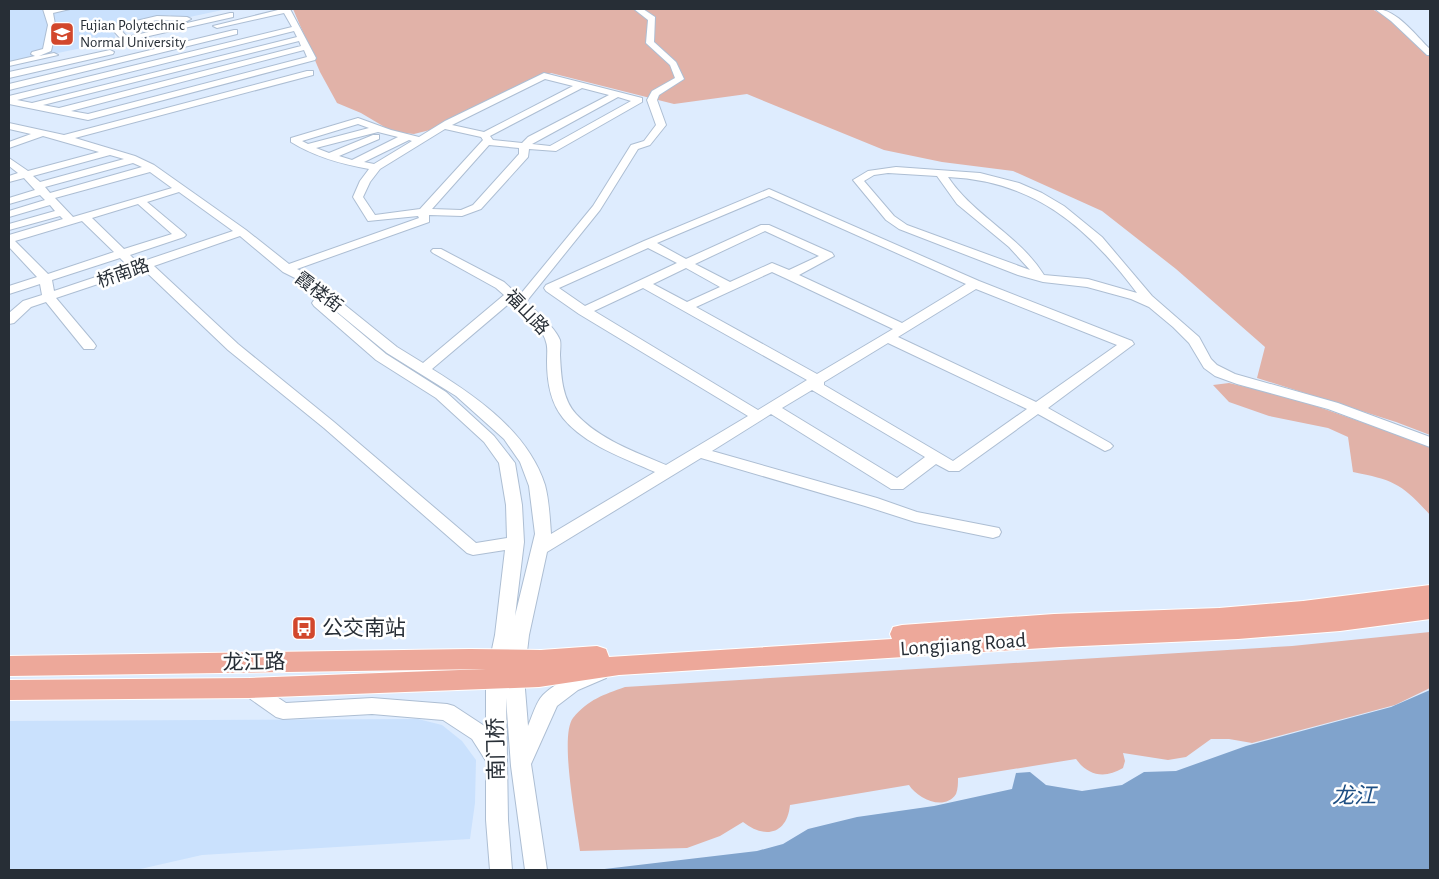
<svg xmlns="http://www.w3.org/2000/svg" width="1439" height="879" viewBox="0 0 1439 879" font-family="'Alegreya Sans','Noto Sans SC',sans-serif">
  <rect width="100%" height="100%" fill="#deecfe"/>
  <path fill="#cae1fd" d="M 9,9 L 227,9 L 185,18 L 176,18 L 170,15 L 119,24 L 113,27 L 116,41 L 9,63 Z
    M 418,719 L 442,725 L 462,741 L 476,760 L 475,803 L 470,839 L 202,855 L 136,870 L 9,870 L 9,721 Z"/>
  <path fill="#e1b2a8" d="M 293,9 L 1372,9 L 1392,20 L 1406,35 L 1430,55 L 1430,435 L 1396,422 L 1257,378 L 1265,347 L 1176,269 L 1102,211 L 1013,171 L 942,162 L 884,150 L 747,94 L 674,104 L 551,73 L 430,130 L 414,134 L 393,132 L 361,113 L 337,103 L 320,72 Z
    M 1229,383 L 1293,398 L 1430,446 L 1430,515 C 1402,484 1394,480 1353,472 L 1348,437 L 1328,428 L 1269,416 L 1229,402 L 1213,385 Z
    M 1430,632 L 1430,688 L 1395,705 L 1252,743 L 1229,739 L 1211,739 L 1186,757 L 1168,760 L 1123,753 L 1125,761 L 1123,768 C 1105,779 1088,776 1076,759 L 958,778 C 958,783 958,789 956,794 C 944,812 917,798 909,785 L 790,805 C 787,835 764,839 743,822 L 720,836 L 687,848 L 580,851 C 577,826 559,736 573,718 C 589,699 603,695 625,687 L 1292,646 Z"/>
  <path fill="#80a3cc" d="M 1430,690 L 1430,870 L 596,870 L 757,851 L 783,844 L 808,829 L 857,817 L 934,806 L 1012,789 L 1016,773 L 1030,772 L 1046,785 L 1082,791 L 1122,785 L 1144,772 L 1176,771 L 1246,746 L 1391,707 Z"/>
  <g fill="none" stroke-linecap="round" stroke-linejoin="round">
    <defs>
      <path id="minor" d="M 43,9 L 70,9 L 53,13 L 56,30 L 51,51 L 39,56 L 54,53 L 58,55 L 9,66 L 9,62 L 35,56 L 31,54 L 32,52 L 43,49 L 48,25 Z
        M 282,9 L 290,9 L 316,58 L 315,60 L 88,120 L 9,104 L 9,96 L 292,27 L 284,13 L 217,28 L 213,26 ZM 294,31 L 297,37 L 32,103 L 17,100 ZM 299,41 L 301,46 L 59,108 L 43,105 ZM 304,50 L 307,57 L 88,114 L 71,111 Z
        M 634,9 L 643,9 L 655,17 L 654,42 L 676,62 L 684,79 L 659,95 L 657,100 L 666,125 L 650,145 L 638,149 L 600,210 L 526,302 C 536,311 555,327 560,340 C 561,344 560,351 560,355 C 561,375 562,399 576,414 C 599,439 635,452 666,465 L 748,416 L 579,314 L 546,291 L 544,288 L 546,285 L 644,241 L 769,189 L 979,281 L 1132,341 L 1134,344 L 1048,408 L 1110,443 L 1113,446 L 1110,449 L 1105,451 L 1038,414 L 959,471 L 949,471 L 936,464 L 903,489 L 891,489 L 771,414 L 712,451 L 877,498 L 917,512 L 999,528 L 1001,532 L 999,536 L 993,538 L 915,522 L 865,506 L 701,458 L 547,552 L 529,635 L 524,677 L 528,726 C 532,717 536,702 543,695 C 555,683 590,663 606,668 L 609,673 L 606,678 L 578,690 L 557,706 L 531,764 L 547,870 L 525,870 L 511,766 L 506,698 L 508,820 L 512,870 L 490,870 L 486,820 L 486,761 L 472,739 L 443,720 L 372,714 L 283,719 L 276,717 L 242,693 L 239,688 L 242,683 L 249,680 L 256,683 L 286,703 L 372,698 L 447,704 L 454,706 L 486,727 L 486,678 L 495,635 L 505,550 L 473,555 L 467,553 L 324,428 L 228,350 L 143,269 L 56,298 L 94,343 L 96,346 L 94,349 L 84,349 L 46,302 L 31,307 L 14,323 L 9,324 L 9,313 L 23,301 L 42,295 L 40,284 L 9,294 L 9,286 L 37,277 L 9,247 L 9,235 L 63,219 L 60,216 L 9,230 L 9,224 L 55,211 L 50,205 L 9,217 L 9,211 L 45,200 L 40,195 L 9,204 L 9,198 L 35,190 L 24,178 L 9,182 L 9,176 L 18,173 L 9,166 L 9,158 L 28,171 L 99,152 L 43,136 L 9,148 L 9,142 L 31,134 L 9,129 L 9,123 L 64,135 L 307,71 L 313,71 L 313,75 L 75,138 L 135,156 L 154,165 L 246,230 L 289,264 L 419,218 L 418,216 L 368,221 L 353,197 L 360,181 L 369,169 C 341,164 315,157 291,142 L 291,138 L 358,118 L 391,130 L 419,137 L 445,121 L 544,73 L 642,98 L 642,102 L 556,151 L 529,149 L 528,157 L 481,209 L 462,216 L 429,215 L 429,222 L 297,269 L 305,273 L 397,347 L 423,363 L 504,295 L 496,288 L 433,253 L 431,251 L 433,249 L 441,249 L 504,282 L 519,296 L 593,206 L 631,145 L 644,141 L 656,125 L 647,100 L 652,91 L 675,78 L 670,65 L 646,43 L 648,20 ZM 545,79 L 573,86 L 484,132 L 452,125 ZM 582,88 L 609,95 L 528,137 L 522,143 L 493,140 L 490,136 ZM 618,97 L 631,101 L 550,146 L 532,144 ZM 358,124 L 369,128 L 308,144 L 302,141 ZM 445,129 L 481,137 L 483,140 L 420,209 L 375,215 L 363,197 L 370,182 L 380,169 ZM 378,132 L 398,137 L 352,160 L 339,156 L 379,139 L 379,135 L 373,135 L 329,153 L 316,148 ZM 409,140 L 412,141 L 374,164 L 364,162 ZM 489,145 L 519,148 L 519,154 L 473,205 L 461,210 L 432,209 ZM 110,155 L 124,159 L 40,182 L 33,176 ZM 133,163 L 142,167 L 50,193 L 45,187 ZM 150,172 L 172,188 L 73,217 L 55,198 ZM 179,192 L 233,231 L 54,291 L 52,280 L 120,258 L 125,263 L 133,263 L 135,260 L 130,255 L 184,237 L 186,235 L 184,233 L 147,202 ZM 769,196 L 966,284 L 902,323 L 799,275 L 834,256 L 832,253 L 769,225 L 761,225 L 686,259 L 657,243 ZM 138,204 L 172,234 L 124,249 L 92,218 ZM 82,221 L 114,252 L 48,274 L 15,241 ZM 765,231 L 819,256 L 789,270 L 772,263 L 730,282 L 695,264 ZM 240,236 L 283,272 L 297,279 L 387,353 L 456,396 L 504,439 L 520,462 L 529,486 L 535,534 L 515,616 L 524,542 L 522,505 L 515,463 L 494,436 L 446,392 L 386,354 L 322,300 L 314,300 L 312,303 L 314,306 L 376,360 L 436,398 L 484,442 L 499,463 L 506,505 L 507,538 L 476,543 L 334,422 L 238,344 L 154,266 ZM 648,248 L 677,263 L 585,306 L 559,288 ZM 686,268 L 720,287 L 687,302 L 653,284 ZM 772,272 L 785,278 L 893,329 L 817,374 L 696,307 ZM 643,288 L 807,380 L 758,410 L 594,311 ZM 976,289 L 1117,345 L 1036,402 L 898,337 ZM 511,302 C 521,311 544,329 546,342 C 548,347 547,355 547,361 C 547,381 550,402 563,418 C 585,445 624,458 655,472 L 551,534 C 550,519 549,500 545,485 C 528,432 477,397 432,369 ZM 888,343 L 1027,409 L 953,461 L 824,385 L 824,382 ZM 812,390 L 925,457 L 897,478 L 782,408 Z
        M 1375,9 C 1396,8 1416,36 1430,49 L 1430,55 L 1427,55 L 1391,21 Z
        M 230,13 L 233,13 L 233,17 L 96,48 L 92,46 L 120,38 L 111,28 L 115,26 L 157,16 L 187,17 L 191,19 L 187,21 L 157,20 L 120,29 L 127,37 Z
        M 234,30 L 237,30 L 237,34 L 9,90 L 9,84 Z
        M 110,50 L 114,52 L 113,54 L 9,78 L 9,72 Z
        M 896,167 L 980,173 L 1019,183 L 1042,193 L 1064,206 L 1102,237 L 1152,296 L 1199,337 L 1211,359 L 1217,365 L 1235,374 L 1338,403 L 1430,437 L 1430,447 L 1328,409 L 1237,384 L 1215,376 L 1204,368 L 1189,343 L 1173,327 L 1149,307 L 1131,299 L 1087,287 L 1043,282 L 1018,275 L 899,229 L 886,220 L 853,180 L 868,171 ZM 888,173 L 937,176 L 957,204 L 1009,247 L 1030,270 L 907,225 L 894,216 L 864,181 L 874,175 ZM 948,177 C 1034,181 1087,226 1137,293 L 1088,279 L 1044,275 C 1019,235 974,216 948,177 Z"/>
      <path id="major" d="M 1430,585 L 1430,619 L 1340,631 L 1238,639 L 1060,647 L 619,675 L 539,687 L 249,698 L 9,700 L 9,680 L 249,678 L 486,669 L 9,676 L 9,656 L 470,649 L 541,650 L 597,646 L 606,649 L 609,657 L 892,639 L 890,634 L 893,627 L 902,625 L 1054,614 L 1219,608 L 1303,601 Z"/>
    </defs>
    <use href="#minor" stroke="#adbed3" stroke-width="2"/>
    <use href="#major" stroke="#fff" stroke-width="2"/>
    <use href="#minor" fill="#fff" fill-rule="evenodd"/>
    <use href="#major" fill="#eda89a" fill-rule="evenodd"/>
  </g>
  <defs>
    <symbol id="university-square" viewBox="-11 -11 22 22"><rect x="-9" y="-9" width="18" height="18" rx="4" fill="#d2472c" stroke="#fff"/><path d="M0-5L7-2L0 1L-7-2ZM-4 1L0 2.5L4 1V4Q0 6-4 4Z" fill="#fff"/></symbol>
    <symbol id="bus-square" viewBox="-11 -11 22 22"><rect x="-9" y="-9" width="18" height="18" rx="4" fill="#d2472c" stroke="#fff"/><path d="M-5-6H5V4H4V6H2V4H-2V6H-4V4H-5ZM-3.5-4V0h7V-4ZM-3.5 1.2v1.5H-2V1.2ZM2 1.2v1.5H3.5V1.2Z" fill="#fff"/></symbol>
  </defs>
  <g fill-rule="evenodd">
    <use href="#university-square" x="48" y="20" width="28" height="28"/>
    <use href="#bus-square" x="290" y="614" width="28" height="28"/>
  </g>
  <g text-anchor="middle" stroke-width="5" stroke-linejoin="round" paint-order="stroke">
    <g font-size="15" fill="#272e36" stroke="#fff" text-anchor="start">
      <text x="80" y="30">Fujian Polytechnic<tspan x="80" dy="17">Normal University</tspan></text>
    </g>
    <g font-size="18" fill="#272e36" stroke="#fff">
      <text transform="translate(123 273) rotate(-19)" y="6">桥南路</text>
      <text transform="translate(319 292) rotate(37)" y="6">霞楼街</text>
      <text transform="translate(527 312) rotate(46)" y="6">福山路</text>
    </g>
    <g font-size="21" fill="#272e36" stroke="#fff" text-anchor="start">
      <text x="322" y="635">公交南站</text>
    </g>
    <g font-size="21" fill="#272e36" stroke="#fff">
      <text transform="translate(963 644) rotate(-4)" y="7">Longjiang Road</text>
      <text transform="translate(254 662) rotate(-1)" y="7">龙江路</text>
      <text transform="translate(496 749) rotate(-91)" y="7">南门桥</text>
    </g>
    <g font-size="22" font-style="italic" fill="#1e4f83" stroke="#fff">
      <text x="1354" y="803">龙江</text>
    </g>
  </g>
  <rect width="1439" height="879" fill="none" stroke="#272e36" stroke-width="20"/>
</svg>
